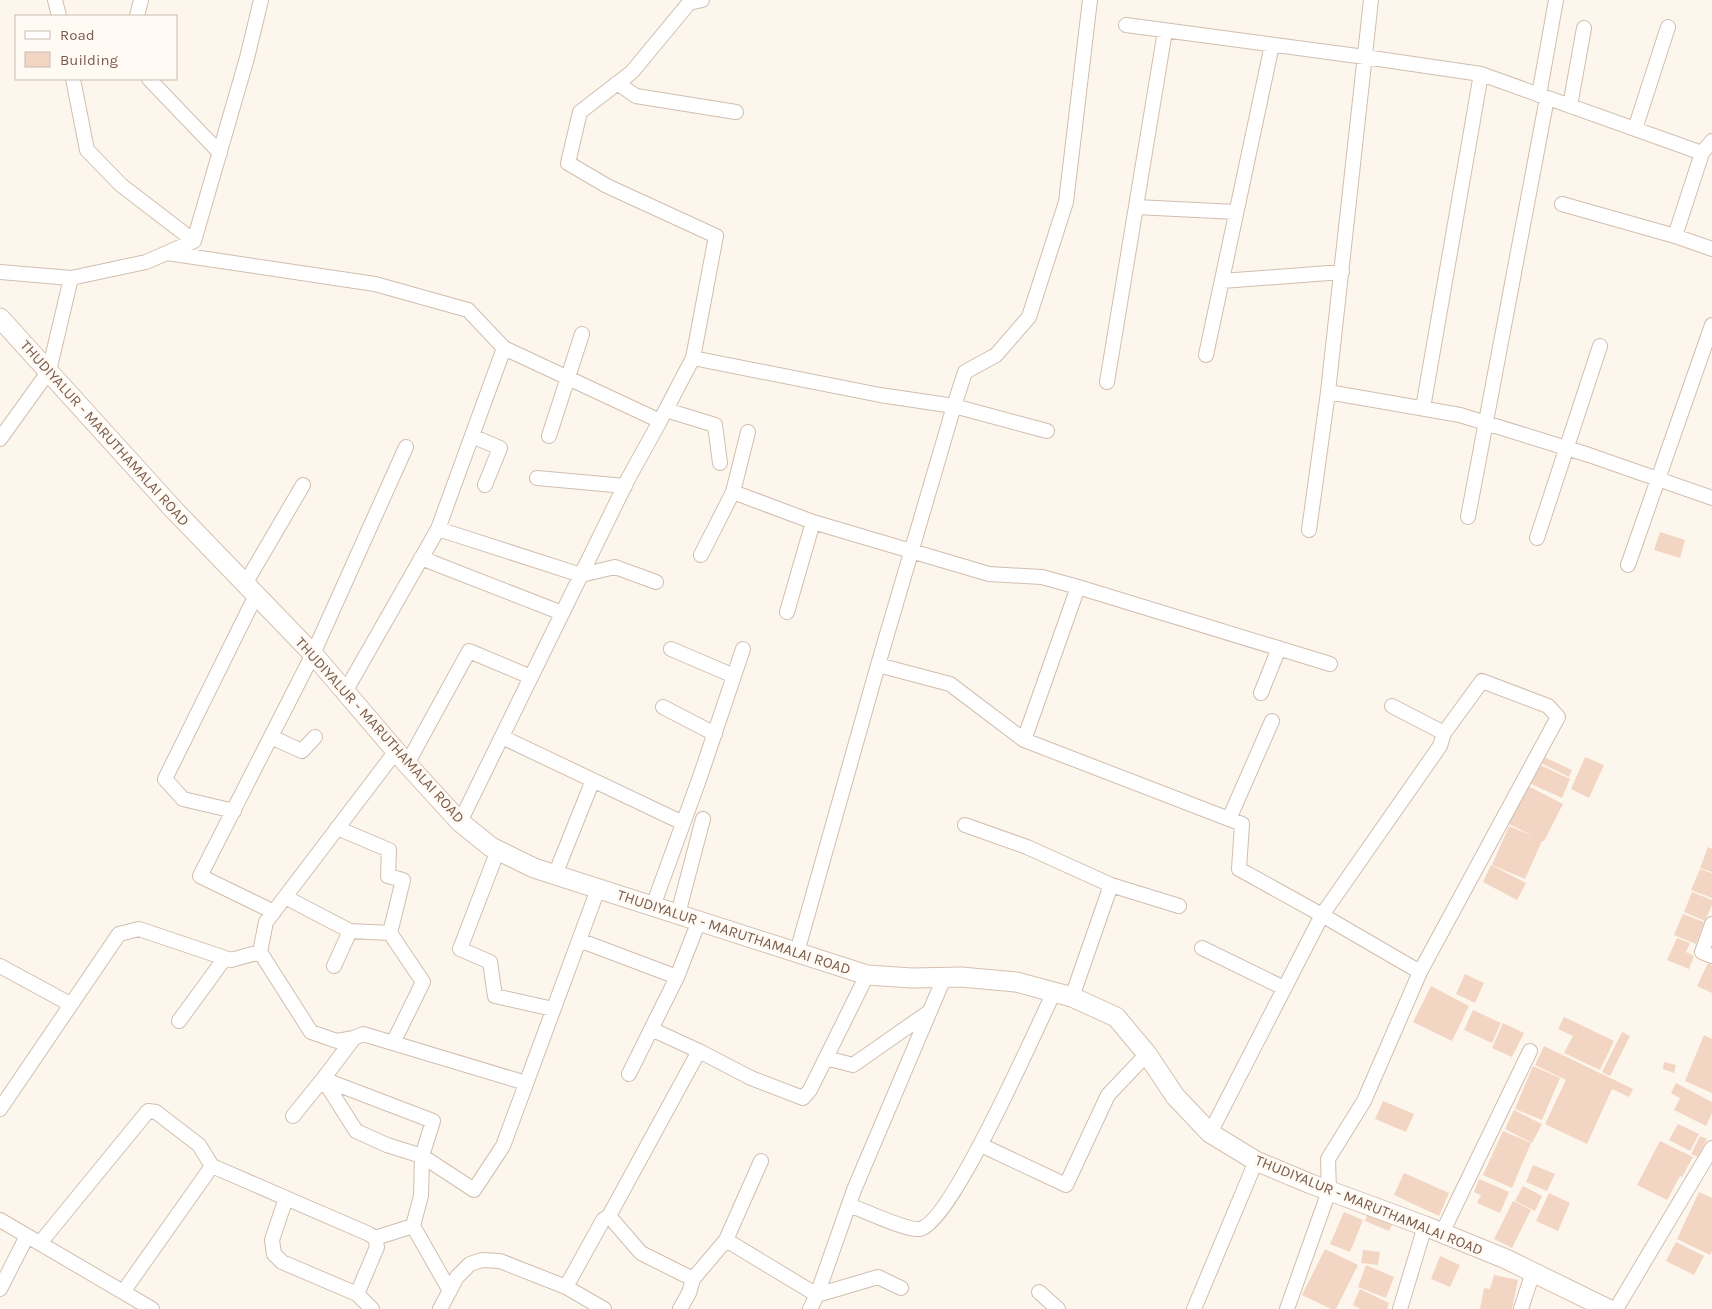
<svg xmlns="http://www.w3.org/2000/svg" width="1712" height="1309" viewBox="0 0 1712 1309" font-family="Karla,sans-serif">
  <rect width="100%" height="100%" fill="#fdf6ec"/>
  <path fill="#f3d5c3" d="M 1660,532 L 1685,540 L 1680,558 L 1654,550 Z
    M 1544,757 L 1572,770 L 1569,777 L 1541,763 Z
    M 1585,757 L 1604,765 L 1589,798 L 1571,789 Z
    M 1538,764 L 1570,779 L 1562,798 L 1529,783 Z
    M 1528,786 L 1563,804 L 1544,841 L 1542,841 L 1525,879 L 1492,865 L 1509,826 L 1535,837 L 1509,824 Z
    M 1708,847 L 1712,849 L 1712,872 L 1700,868 Z
    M 1491,865 L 1526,883 L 1517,900 L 1483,882 Z
    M 1700,869 L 1712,873 L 1712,898 L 1691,890 Z
    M 1692,892 L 1712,900 L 1712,905 L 1705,921 L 1684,912 Z
    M 1683,914 L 1704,922 L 1696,944 L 1674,935 Z
    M 1677,938 L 1690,943 L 1686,952 L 1694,956 L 1689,969 L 1667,960 Z
    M 1708,963 L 1712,965 L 1712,993 L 1697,986 Z
    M 1465,974 L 1484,983 L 1475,1003 L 1456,994 Z
    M 1431,986 L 1469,1006 L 1452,1041 L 1413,1022 Z
    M 1473,1010 L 1501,1023 L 1492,1043 L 1464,1030 Z
    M 1564,1017 L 1614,1041 L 1600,1070 L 1564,1053 L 1573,1036 L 1558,1029 Z
    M 1503,1023 L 1524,1033 L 1512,1057 L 1492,1048 Z
    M 1622,1032 L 1630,1036 L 1610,1076 L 1602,1072 Z
    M 1704,1035 L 1712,1039 L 1712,1093 L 1685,1081 Z
    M 1544,1046 L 1633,1089 L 1629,1097 L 1612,1089 L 1587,1144 L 1545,1124 L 1566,1080 L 1535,1065 Z
    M 1664,1062 L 1676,1065 L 1674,1073 L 1663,1069 Z
    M 1533,1066 L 1560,1078 L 1542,1120 L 1515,1109 Z
    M 1676,1083 L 1712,1102 L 1712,1113 L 1706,1126 L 1674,1110 L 1680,1098 L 1671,1093 Z
    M 1383,1101 L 1414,1114 L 1406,1132 L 1375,1119 Z
    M 1514,1110 L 1542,1124 L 1532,1143 L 1505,1129 Z
    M 1678,1124 L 1699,1134 L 1690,1151 L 1669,1140 Z
    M 1503,1131 L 1531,1143 L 1512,1188 L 1483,1175 Z
    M 1700,1136 L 1707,1139 L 1698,1157 L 1691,1154 Z
    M 1660,1141 L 1693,1157 L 1682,1177 L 1680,1176 L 1667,1200 L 1637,1185 Z
    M 1533,1165 L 1555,1174 L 1547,1191 L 1526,1182 Z
    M 1404,1173 L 1449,1193 L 1439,1216 L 1394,1195 Z
    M 1479,1179 L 1509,1192 L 1500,1213 L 1477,1203 L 1481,1195 L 1474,1192 Z
    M 1523,1186 L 1542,1196 L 1535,1211 L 1515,1201 Z
    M 1699,1192 L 1712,1198 L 1712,1251 L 1710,1255 L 1677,1239 Z
    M 1549,1193 L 1570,1203 L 1558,1231 L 1536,1221 Z
    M 1513,1201 L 1531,1210 L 1512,1248 L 1494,1239 Z
    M 1369,1210 L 1394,1221 L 1389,1231 L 1365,1221 Z
    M 1344,1212 L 1363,1220 L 1350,1252 L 1330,1244 Z
    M 1676,1242 L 1704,1256 L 1694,1275 L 1666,1261 Z
    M 1325,1249 L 1358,1265 L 1336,1309 L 1331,1309 L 1302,1295 Z
    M 1363,1250 L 1380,1252 L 1378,1265 L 1361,1263 Z
    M 1440,1256 L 1460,1265 L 1450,1287 L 1431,1279 Z
    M 1366,1265 L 1394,1277 L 1386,1298 L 1358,1287 Z
    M 1494,1275 L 1518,1280 L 1512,1309 L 1480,1309 L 1484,1288 L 1490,1289 Z
    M 1360,1289 L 1389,1303 L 1387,1309 L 1361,1309 L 1353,1305 Z"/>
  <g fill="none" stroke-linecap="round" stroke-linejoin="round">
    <defs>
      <path id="street" d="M 55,0 L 59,16
        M 137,16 L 141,0
        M 1126,25 L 1365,57 L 1481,74 L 1702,153 L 1675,236 L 1712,249
        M 73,79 L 87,150 L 121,185 L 194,241
        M 149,79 L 220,153
        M 617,83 L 636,96 L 736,112
        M 1539,95 L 1556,0
        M 1570,106 L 1584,28
        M 1635,129 L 1668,27
        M 1702,153 L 1712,141
        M 1562,204 L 1675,236
        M 1136,207 L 1236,212
        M 167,253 L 375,284 L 468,310 L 504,348
        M 0,272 L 71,278
        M 1222,281 L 1342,272
        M 1206,355 L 1272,45
        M 693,358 L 716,236 L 607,186 L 568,163 L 580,112 L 632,72 L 689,3 L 702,0
        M 1107,382 L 1165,31
        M 1328,392 L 1460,415 L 1589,455 L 1712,498
        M 1423,408 L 1481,74
        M 666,410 L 715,425 L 720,463
        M 660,421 L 693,358 L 880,395 L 954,406 L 878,665 L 797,952
        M 1047,431 L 954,406 L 965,372 L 996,355 L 1029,317 L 1066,202 L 1090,0
        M 472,436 L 500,448 L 485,485
        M 549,436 L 582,334
        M 0,439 L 49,371 L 71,278 L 146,262 L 194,241 L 247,58 L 261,0
        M 537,478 L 625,486
        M 733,492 L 813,522 L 989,574 L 1042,577 L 1078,587
        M 1468,517 L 1547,98
        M 438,529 L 581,575 L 615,567 L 656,582
        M 1309,530 L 1328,392 L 1371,0
        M 1537,538 L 1600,346
        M 701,555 L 733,492 L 748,432
        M 421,558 L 562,613
        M 1628,565 L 1712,325
        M 245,584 L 303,485
        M 787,612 L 813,522
        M 671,649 L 734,676
        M 878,665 L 950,684 L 1024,740 L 1242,824 L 1239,869 L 1322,915 L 1210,1133
        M 1482,681 L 1548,706 L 1558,717 L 1420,972 L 1322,915 L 1440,746 L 1444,733 Z
        M 345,692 L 438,529 L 504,348 L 660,421 L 628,479 L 460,822
        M 1261,693 L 1279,648
        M 1392,706 L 1444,733
        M 663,707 L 715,734
        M 271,737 L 302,751 L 315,737
        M 502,737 L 683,823
        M 1024,740 L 1078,587 L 1330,664
        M 396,751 L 266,922 L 260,952 L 311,1032 L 337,1041 L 354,1038 L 363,1034 L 526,1083
        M 407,764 L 469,651 L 531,677
        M 234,811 L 183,799 L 165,779 L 256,595
        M 1229,819 L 1272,721
        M 965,825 L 1027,847 L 1111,885 L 1179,906
        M 337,828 L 389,850 L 388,876 L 403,880 L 390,933
        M 498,850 L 460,949 L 490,962 L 495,996 L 553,1009
        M 555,875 L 593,780
        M 285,897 L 350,931 L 390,933 L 423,982 L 393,1043
        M 653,906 L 700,777 L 743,649
        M 274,912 L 200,876 L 313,654 L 406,447
        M 678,914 L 703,819
        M 1712,924 L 1702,952 L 1712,956
        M 579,940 L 677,977
        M 1202,948 L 1284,988
        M 0,966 L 70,1004
        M 334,966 L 350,931
        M 1072,997 L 1111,885
        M 179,1021 L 225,958
        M 651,1029 L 699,1051
        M 354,1038 L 323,1079 L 433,1121 L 422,1156 L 421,1196 L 413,1226 L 450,1291
        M 826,1058 L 853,1065 L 929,1012
        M 629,1074 L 677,977 L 699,921
        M 0,1109 L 119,934 L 139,929 L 231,960 L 260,952
        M 293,1116 L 323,1079 L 356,1131 L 387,1145 L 422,1156 L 474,1190 L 503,1146 L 598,889
        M 981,1145 L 1066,1185 L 1108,1095 L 1147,1054
        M 212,1166 L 369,1234 L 375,1238 L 377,1247 L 357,1294 L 372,1309
        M 286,1198 L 272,1240 L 274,1254 L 282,1262 L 357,1294
        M 849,1205 C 863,1210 907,1231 920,1229 C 952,1222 1036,1029 1054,992
        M 609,1216 L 641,1253 L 693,1279
        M 0,1220 L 152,1309
        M 1442,1233 L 1530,1051
        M 375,1238 L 413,1226
        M 726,1240 L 817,1295 L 878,1277 L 901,1288
        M 40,1243 L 148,1111 L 156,1112 L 199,1145 L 212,1166 L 123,1292
        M 566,1287 L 603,1220 L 609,1216 L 699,1051 L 751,1078 L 803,1098 L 810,1090 L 867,975
        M 0,1289 L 27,1236
        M 1039,1292 L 1058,1309
        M 440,1309 L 457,1277 L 470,1264 L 482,1260 L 500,1261 L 566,1287 L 604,1309
        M 680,1309 L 689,1293 L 693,1279 L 726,1240 L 761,1161
        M 810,1309 L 817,1295 L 854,1190 L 944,978
        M 1194,1309 L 1256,1161
        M 1287,1309 L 1329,1191 L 1328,1159 L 1364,1101 L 1420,972
        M 1400,1309 L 1425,1226
        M 1521,1309 L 1533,1272
        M 1616,1309 L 1712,1148"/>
      <path id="secondary" d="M 0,318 L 175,511 L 313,654 L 407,764 L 460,822 L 491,847 L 534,868 L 867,975 L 912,978 L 961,977 L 1016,982 L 1072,997 L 1116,1017 L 1147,1054 L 1175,1096 L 1210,1133 L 1256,1161 L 1311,1184 L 1425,1226 L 1506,1259 L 1608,1309"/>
    </defs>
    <use href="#street" stroke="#d1beb0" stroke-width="16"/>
    <use href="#secondary" stroke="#d6c0b0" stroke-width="21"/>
    <use href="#street" stroke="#fff" stroke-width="14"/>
    <use href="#secondary" stroke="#fff" stroke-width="19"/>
  </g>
  <g text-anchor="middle" stroke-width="5" stroke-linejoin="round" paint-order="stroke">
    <g font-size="15" fill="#7a5c4d" stroke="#fffaf3">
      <text transform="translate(105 433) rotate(48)" y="5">THUDIYALUR - MARUTHAMALAI ROAD</text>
      <text transform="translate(380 730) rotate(48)" y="5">THUDIYALUR - MARUTHAMALAI ROAD</text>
      <text transform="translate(734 932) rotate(18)" y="5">THUDIYALUR - MARUTHAMALAI ROAD</text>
      <text transform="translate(1369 1205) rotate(22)" y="5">THUDIYALUR - MARUTHAMALAI ROAD</text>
    </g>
  </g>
  <rect x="15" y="15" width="162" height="65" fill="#fffaf3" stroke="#cabbb1"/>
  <rect x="25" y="31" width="25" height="8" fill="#ffffff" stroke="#cabbb1"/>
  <text x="60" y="40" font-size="15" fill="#7a5c4d">Road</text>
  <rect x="25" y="52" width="25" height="15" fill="#f3d5c3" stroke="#cabbb1"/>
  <text x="60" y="65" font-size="15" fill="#7a5c4d">Building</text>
</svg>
